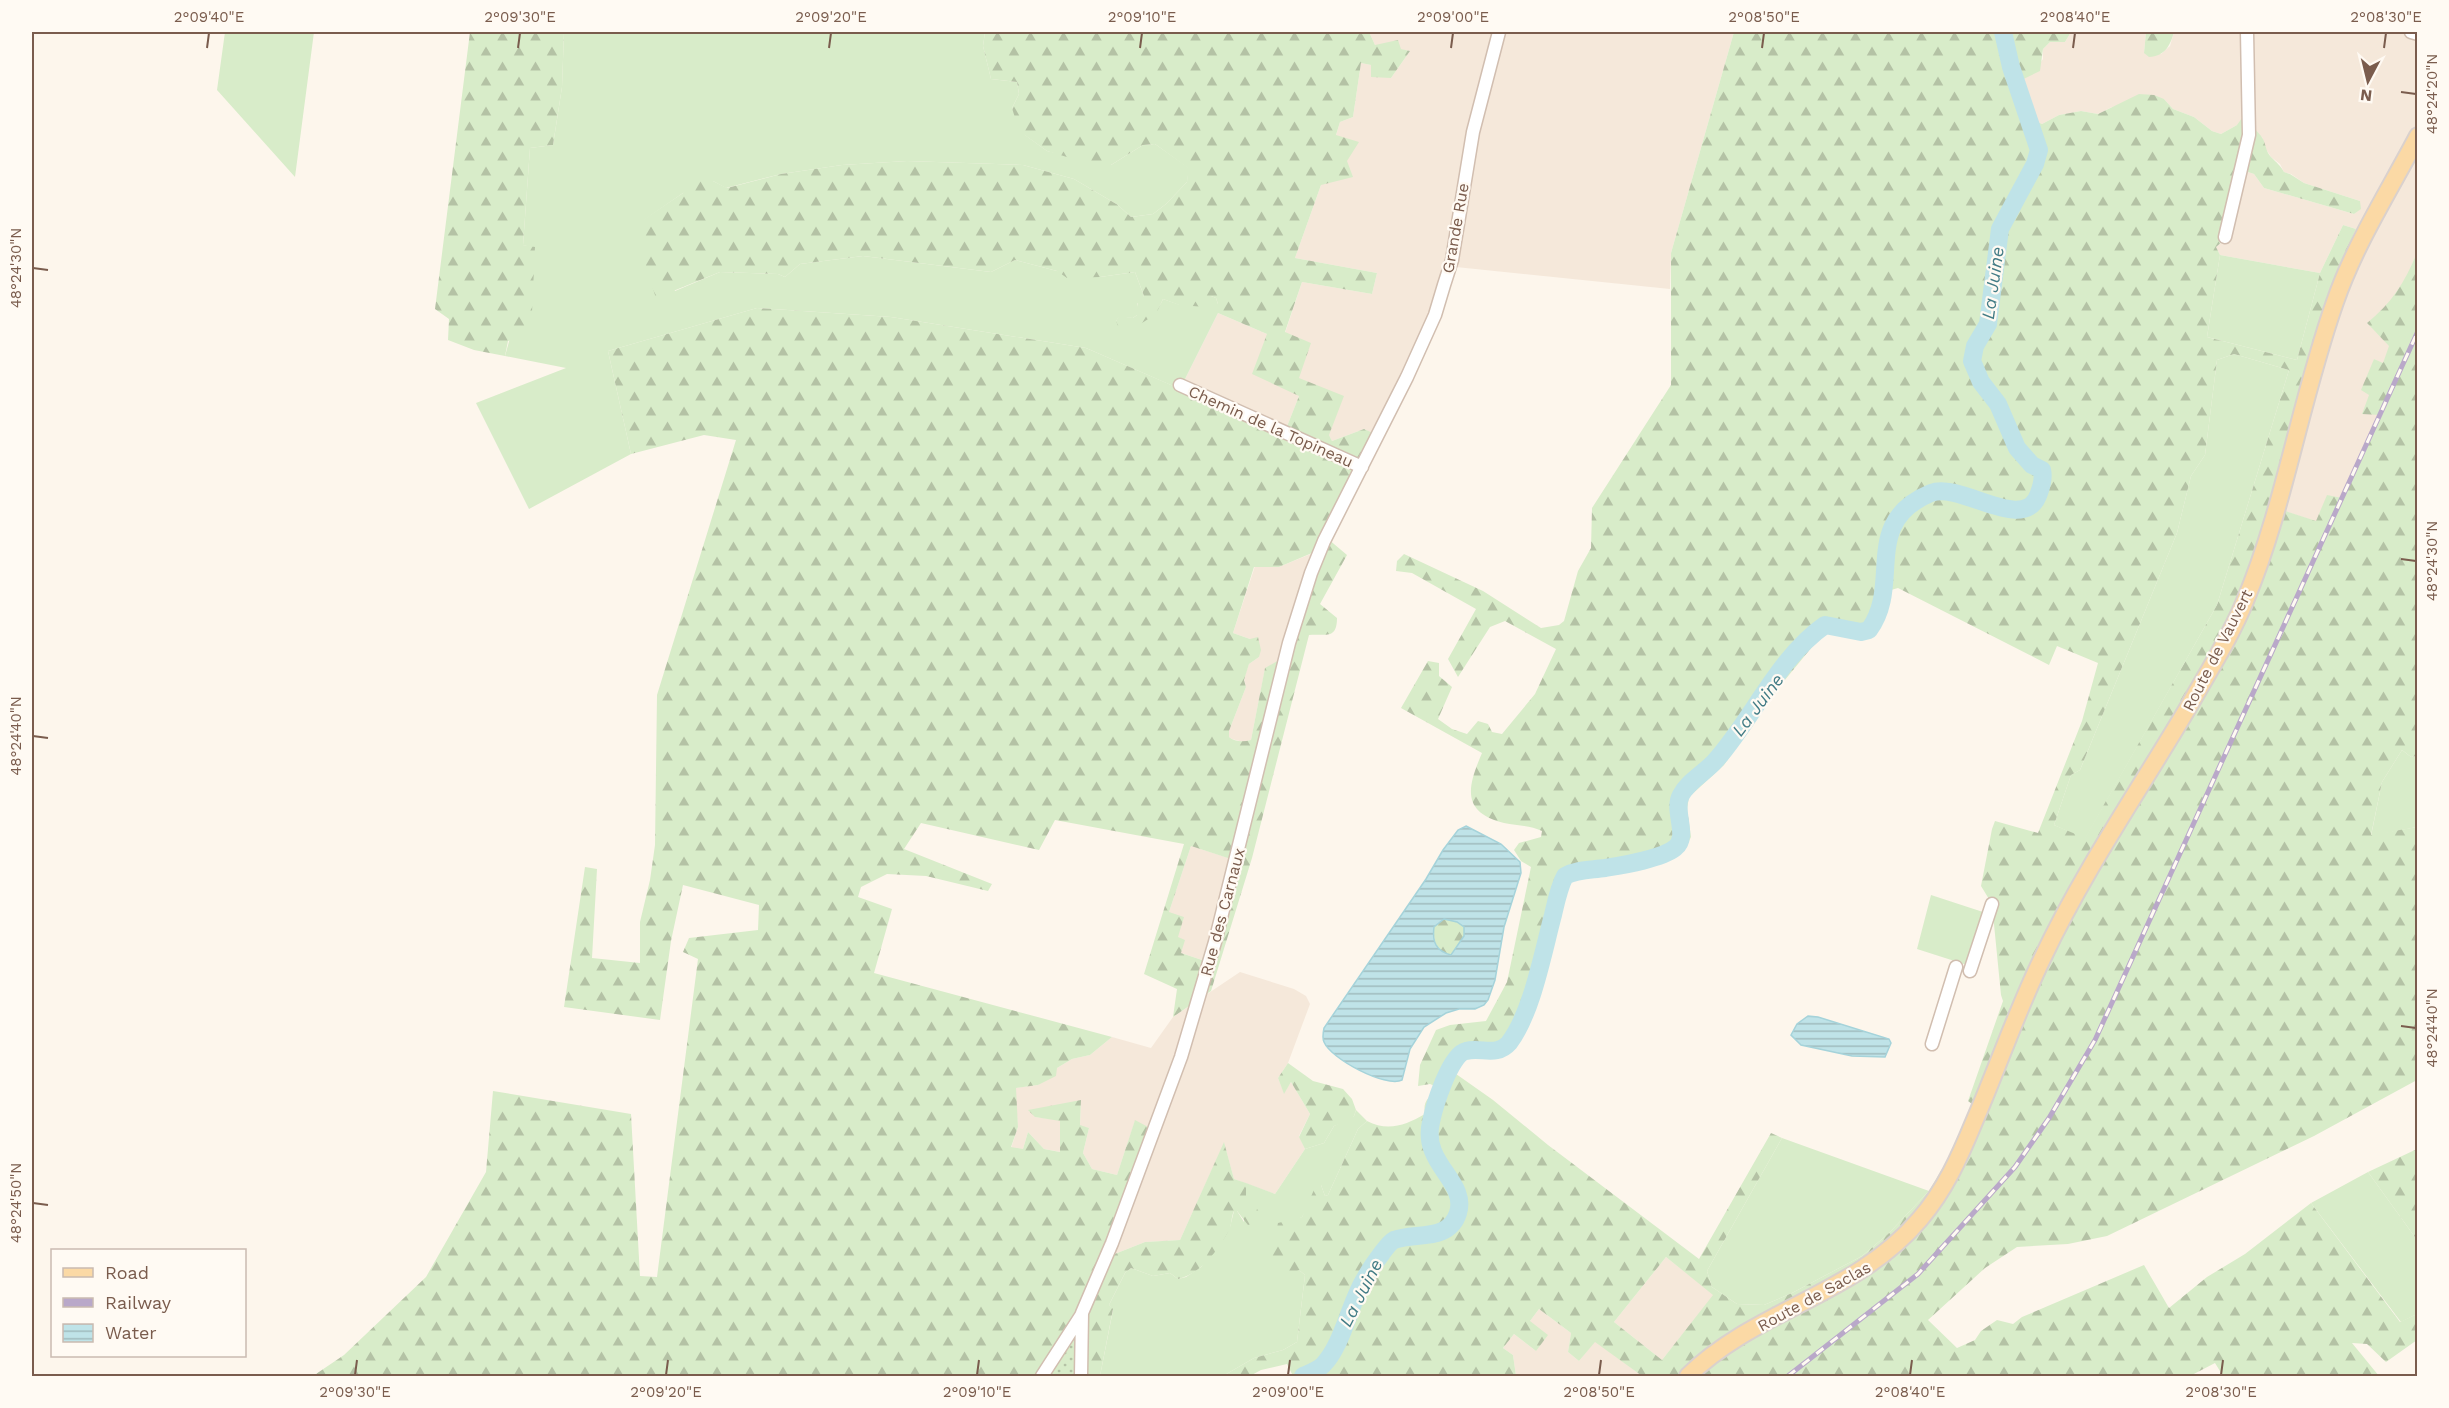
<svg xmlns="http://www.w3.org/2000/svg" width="2449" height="1408" viewBox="0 0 2449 1408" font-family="'Work Sans',sans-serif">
  <defs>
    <pattern id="forest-firs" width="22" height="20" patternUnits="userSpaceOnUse" patternTransform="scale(1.5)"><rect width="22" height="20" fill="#d8ecc9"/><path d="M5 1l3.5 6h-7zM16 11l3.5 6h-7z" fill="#b4c2a5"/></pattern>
    <pattern id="park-dots" width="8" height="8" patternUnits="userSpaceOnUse" patternTransform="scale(1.5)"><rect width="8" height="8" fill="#d8ecc9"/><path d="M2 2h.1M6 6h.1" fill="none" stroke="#b4c2a5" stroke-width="1.8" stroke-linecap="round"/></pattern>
    <pattern id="water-rules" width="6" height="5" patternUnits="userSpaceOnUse" patternTransform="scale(1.5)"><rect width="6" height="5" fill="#bfe3e8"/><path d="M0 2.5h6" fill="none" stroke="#a0bbbe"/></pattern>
  </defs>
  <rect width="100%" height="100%" fill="#fdf6ec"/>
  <path fill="#f5e8da" d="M 1373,32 L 1436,32 L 1445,34 L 1447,32 L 1734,32 L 1671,253 L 1670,289 L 1456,267 L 1382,438 L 1364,429 L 1332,441 L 1299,378 L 1285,333 L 1302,282 L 1372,294 L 1377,273 L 1295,258 L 1321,185 L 1340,122 L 1353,117 L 1361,63 L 1371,65 L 1391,78 L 1410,51 L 1375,45 L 1370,34 Z
    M 2071,32 L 2082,32 L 2084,34 L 2103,34 L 2104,32 L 2146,32 L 2144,53 L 2161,54 L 2170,46 L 2174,32 L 2417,32 L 2417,252 L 2407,277 L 2385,309 L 2367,323 L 2390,346 L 2383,364 L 2374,359 L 2369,395 L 2380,415 L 2342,499 L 2317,522 L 2270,506 L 2327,296 L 2356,229 L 2343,225 L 2320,273 L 2220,255 L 2216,247 L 2223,241 L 2240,177 L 2248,172 L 2254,174 L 2264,188 L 2354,214 L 2360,209 L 2360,201 L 2304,183 L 2291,174 L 2284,172 L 2280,164 L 2271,157 L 2266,149 L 2262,137 L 2237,125 L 2221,134 L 2212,131 L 2194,117 L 2173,109 L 2164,99 L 2112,107 L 2098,114 L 2081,111 L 2059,115 L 2042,124 L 2024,116 L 2014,101 L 2013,84 L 2033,73 L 2043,59 L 2043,49 L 2050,42 L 2065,42 Z
    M 1218,313 L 1267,334 L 1299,396 L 1284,434 L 1180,389 Z
    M 1313,553 L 1279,660 L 1265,669 L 1251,740 L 1243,742 L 1232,739 L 1229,737 L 1229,731 L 1246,687 L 1244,678 L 1249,664 L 1259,657 L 1250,639 L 1233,633 L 1255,566 L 1279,567 Z
    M 1191,846 L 1235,860 L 1202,960 L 1181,953 L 1169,912 Z
    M 1240,972 L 1294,989 L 1306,996 L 1310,1004 L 1288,1063 L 1278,1078 L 1284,1093 L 1291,1082 L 1310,1114 L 1299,1136 L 1305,1149 L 1275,1194 L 1234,1179 L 1224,1143 L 1180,1240 L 1145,1242 L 1097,1261 L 1150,1128 L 1135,1121 L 1117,1175 L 1092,1169 L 1083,1153 L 1089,1128 L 1080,1126 L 1081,1101 L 1035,1117 L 1060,1120 L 1061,1152 L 1044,1149 L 1028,1132 L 1023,1149 L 1011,1148 L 1018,1127 L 1015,1088 L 1038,1085 L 1057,1068 L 1072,1059 L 1090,1055 L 1112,1037 L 1151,1048 L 1173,1017 Z
    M 1666,1257 L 1714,1295 L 1662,1360 L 1614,1322 Z
    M 1539,1309 L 1571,1333 L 1568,1352 L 1579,1361 L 1595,1341 L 1642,1376 L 1516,1376 L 1513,1355 L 1503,1348 L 1514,1334 L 1536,1351 L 1530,1321 Z"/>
  <path fill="#d8ecc9" d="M 225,32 L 314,32 L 295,177 L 217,90 Z
    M 564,32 L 985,32 L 983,46 L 991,79 L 1017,82 L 1019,94 L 1012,108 L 1025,135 L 1047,151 L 1111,165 L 1143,145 L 1155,144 L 1189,168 L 1187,182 L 1166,204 L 1153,214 L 1131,217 L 1118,205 L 1074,179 L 1023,165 L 907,161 L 842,165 L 781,174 L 726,188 L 713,181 L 683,193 L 644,220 L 675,291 L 720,272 L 778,274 L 785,277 L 800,264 L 863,256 L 991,272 L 1015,260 L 1057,271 L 1100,277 L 1135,272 L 1144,296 L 1137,304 L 1137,315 L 1133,318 L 1119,317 L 1116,321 C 1140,320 1153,324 1163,299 L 1180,305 L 1211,296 L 1216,298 L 1218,304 L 1218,313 L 1180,389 L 1086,348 L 891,317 L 757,308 L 608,351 L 631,454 L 529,509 L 476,403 L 566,368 L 505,356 L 535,248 L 523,245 L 530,148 L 553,145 L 562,87 Z
    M 2220,255 L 2320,273 L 2297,360 L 2207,337 Z
    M 2234,354 L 2289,370 L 2217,605 L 2085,839 L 2054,825 L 2071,775 L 2080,770 L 2177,533 L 2191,476 L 2205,455 L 2217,360 Z
    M 2402,750 L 2411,757 L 2417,756 L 2417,827 L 2371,836 L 2382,782 Z
    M 1931,895 L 1983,912 L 1967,965 L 1917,949 Z
    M 1356,1110 L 1367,1121 L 1358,1129 L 1328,1195 L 1325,1196 L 1321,1185 L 1302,1217 L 1298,1219 L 1299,1270 L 1305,1275 L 1297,1342 L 1283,1350 L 1254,1358 L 1223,1376 L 1100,1376 L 1113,1310 L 1109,1305 L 1125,1273 L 1131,1268 L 1153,1276 L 1170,1273 L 1178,1279 L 1186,1277 L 1201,1267 L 1230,1227 L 1234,1211 L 1237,1211 L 1244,1222 L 1246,1183 L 1275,1194 L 1305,1149 L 1324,1143 L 1334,1126 L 1354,1116 Z
    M 1782,1138 L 1929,1191 L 1888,1234 L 1862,1256 L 1792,1293 L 1764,1305 L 1737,1304 L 1712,1287 L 1707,1271 Z
    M 2368,1172 L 2417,1240 L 2417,1314 L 2401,1322 L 2311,1203 Z"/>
  <path fill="url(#forest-firs)" fill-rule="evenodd" d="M 470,32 L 564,32 L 562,87 L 553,145 L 530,148 L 523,245 L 535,247 L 531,334 L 508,341 L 505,356 L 474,350 L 448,340 L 449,319 L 435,309 Z
    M 985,32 L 1373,32 L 1370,34 L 1375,45 L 1398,40 L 1401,49 L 1410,51 L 1391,78 L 1371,77 L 1371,65 L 1361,63 L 1353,117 L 1340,122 L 1336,135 L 1359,142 L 1347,161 L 1353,177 L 1321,185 L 1295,258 L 1377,273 L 1372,294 L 1302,282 L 1285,332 L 1311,343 L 1299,378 L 1344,396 L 1329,435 L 1332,441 L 1364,429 L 1373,433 L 1321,533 L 1347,555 L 1320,604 L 1337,618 C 1337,641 1324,633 1309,635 L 1252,858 L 1211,991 L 1173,1017 L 1177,989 L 1144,974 L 1184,844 L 1055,820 L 1039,850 L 921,823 L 904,849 L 992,884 L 988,891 L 926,876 L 887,874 L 861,887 L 858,897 L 892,909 L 874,973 L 1112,1037 L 1090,1055 L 1072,1059 L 1057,1068 L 1056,1076 L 1038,1085 L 1016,1088 L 1018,1127 L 1011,1147 L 1023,1149 L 1028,1132 L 1044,1149 L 1060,1152 L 1060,1121 L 1035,1117 L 1028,1110 L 1081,1100 L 1080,1125 L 1089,1128 L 1083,1153 L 1092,1169 L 1117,1175 L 1135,1120 L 1150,1128 L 1133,1177 L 1097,1261 L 1145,1242 L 1180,1240 L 1224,1142 L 1234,1179 L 1246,1183 L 1246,1200 L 1258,1210 L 1260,1221 L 1248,1225 L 1237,1211 L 1234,1211 C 1231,1217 1232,1224 1229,1230 C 1218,1250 1201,1274 1178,1279 L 1170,1273 L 1153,1276 L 1131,1268 L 1125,1273 L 1109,1305 L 1113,1309 L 1100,1376 L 313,1376 L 344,1355 L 426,1277 L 486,1172 L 493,1091 L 631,1114 L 640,1276 L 657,1277 L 698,959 L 683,952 L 689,938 L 758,930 L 759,905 L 683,885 L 671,941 L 660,1020 L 564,1007 L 585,867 L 597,869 L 592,958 L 640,963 L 640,922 L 650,880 L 655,845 L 657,695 L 736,440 L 704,435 L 631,454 L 608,351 L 757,308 L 891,317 L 1086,348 L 1284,434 L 1299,396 L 1252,374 L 1267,334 L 1218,313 L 1218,304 L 1216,298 L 1211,296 L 1206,307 L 1179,305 L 1163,299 L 1156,314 L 1131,330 L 1124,330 L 1118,326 L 1116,321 L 1119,316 L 1133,318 L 1137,315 C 1137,307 1136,300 1144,296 L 1135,272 L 1100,277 L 1067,278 L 1057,271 L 1015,260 L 991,272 L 863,256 L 800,264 L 785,277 L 778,274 L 720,272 L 656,298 L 637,240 L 643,220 L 683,193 L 699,167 L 707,169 L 713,181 L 727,188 L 781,174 L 842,165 L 907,161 L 1023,165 L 1074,179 L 1118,205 L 1131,217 L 1153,214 L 1166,204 L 1187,182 L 1188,168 L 1155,144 L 1143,145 L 1111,165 L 1100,167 L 1047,151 L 1019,131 L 1012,108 L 1019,94 L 1017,82 L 991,79 L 983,46 ZM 1312,553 L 1283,653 L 1279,660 L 1265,668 L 1251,740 C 1243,742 1235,742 1229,737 L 1229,731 L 1246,687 L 1244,680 L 1249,664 L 1259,657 L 1261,650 L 1258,637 L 1250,639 L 1233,633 L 1254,567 L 1279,567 ZM 1191,846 L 1234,860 L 1202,960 L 1181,953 L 1185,940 L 1178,937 L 1184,917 L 1169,912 Z
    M 1734,32 L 2071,32 L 2065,42 L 2050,42 L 2043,49 L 2040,71 L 2013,84 C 2014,109 2020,114 2042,124 L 2059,115 L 2081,111 L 2098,114 L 2139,94 L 2154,95 L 2164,99 L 2173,109 L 2194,117 L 2212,131 L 2221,134 L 2237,125 L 2242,118 L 2249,119 C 2252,130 2258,130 2263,139 C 2266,145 2266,152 2271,157 C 2277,163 2280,165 2284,172 L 2290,174 L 2304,183 L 2360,201 L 2361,209 L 2354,214 L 2264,188 L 2254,174 L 2248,172 L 2240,177 L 2223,241 L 2216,247 L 2220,255 L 2207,337 L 2297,360 L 2320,273 L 2343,225 L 2356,229 L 2327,296 L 2270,506 L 2316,521 L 2327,495 L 2342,498 L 2380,415 L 2362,414 L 2369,395 L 2361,390 L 2374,359 L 2383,363 L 2389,346 L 2367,323 C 2391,304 2406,281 2417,252 L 2417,756 L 2411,757 L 2402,750 L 2382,782 L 2371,835 L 2417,827 L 2417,1080 L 2314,1136 L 2107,1236 L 2068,1244 L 2017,1247 L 1985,1268 L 1928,1320 L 1957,1348 L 1975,1340 L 1981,1331 L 1997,1320 L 2013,1324 L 2022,1317 L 2144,1265 L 2169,1308 L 2207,1277 L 2245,1254 L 2311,1203 L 2400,1322 L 2417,1314 L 2417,1340 L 2386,1362 L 2367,1344 L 2352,1343 L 2379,1376 L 2223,1376 L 2215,1363 L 2190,1376 L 1642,1376 L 1595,1342 L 1579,1361 L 1568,1352 L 1571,1333 L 1539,1309 L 1530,1321 L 1548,1335 L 1536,1351 L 1514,1334 L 1503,1348 L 1513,1355 L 1516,1376 L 1293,1376 L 1287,1364 L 1261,1370 L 1250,1376 L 1223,1376 L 1254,1358 L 1283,1350 L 1297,1342 L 1305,1275 L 1299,1270 L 1289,1275 L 1278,1269 L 1270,1258 L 1278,1223 L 1302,1217 L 1317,1183 L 1321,1185 L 1325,1196 L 1328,1195 L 1358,1129 L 1367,1121 C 1388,1132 1406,1125 1425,1114 C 1423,1103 1427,1097 1436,1093 L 1437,1087 L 1430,1084 L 1418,1086 L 1420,1065 L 1436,1030 L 1450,1025 L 1486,1021 L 1507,982 L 1531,867 L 1521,861 L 1514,850 L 1519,843 L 1541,837 L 1542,831 C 1530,825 1517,826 1504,823 C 1460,812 1468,786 1482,753 L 1401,708 L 1428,661 L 1439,663 L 1439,676 L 1452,687 L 1438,719 L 1452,729 L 1467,734 L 1478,721 L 1488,724 L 1492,732 L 1502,734 L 1535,694 L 1556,649 L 1505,621 L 1490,627 L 1458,677 L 1448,659 L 1476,609 L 1412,573 L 1396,571 L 1397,561 L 1404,554 L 1483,591 L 1541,628 L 1559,625 L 1564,621 L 1578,571 L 1591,548 L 1592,508 L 1671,385 L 1671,253 ZM 2234,354 L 2289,370 L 2217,605 L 2085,838 L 2054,825 L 2071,775 L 2080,770 L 2177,533 L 2191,476 L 2205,455 L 2217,360 ZM 1898,588 L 2049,665 L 2057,646 L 2098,663 L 2082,721 L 2038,833 L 1995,821 L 1992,829 L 1981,886 L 1992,904 L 2001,995 L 2003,1001 L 1968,1101 L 1972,1104 L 1954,1149 L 1929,1191 L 1888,1234 L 1862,1256 L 1792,1293 L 1764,1305 L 1737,1304 L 1712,1287 L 1707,1271 L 1782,1138 L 1771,1133 L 1699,1259 L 1548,1145 L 1493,1100 L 1449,1069 C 1469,1039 1471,1057 1498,1051 C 1518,1046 1529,999 1535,981 L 1542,983 L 1570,882 L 1583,876 L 1616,873 L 1655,865 L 1684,851 L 1691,837 L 1687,809 L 1689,797 L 1724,765 L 1776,691 L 1825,631 C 1835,628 1844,633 1854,635 C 1882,642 1889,611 1891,590 ZM 1666,1257 L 1713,1295 L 1662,1360 L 1614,1322 Z
    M 2146,32 L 2174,32 C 2170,46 2165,56 2149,57 L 2144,53 Z
    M 1444,919 L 1457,922 L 1464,927 L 1464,936 L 1451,955 C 1436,951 1433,942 1434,927 Z
    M 1288,1063 L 1313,1081 L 1343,1089 L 1352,1099 L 1356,1110 L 1354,1116 L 1348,1121 L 1334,1126 L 1324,1143 L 1305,1149 L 1299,1137 L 1310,1114 L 1291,1082 L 1284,1094 L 1278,1078 Z
    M 2417,1149 L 2417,1240 L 2368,1172 Z"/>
  <path fill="url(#park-dots)" d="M 1077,1335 L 1078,1376 L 1049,1376 Z"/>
  <path fill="url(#water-rules)" stroke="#a5d3da" stroke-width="1.5" fill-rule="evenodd" d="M 1466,826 L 1501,844 L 1520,862 L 1521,873 L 1504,927 L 1495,980 L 1488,1000 L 1484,1005 L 1475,1009 L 1459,1009 L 1446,1013 L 1424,1027 L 1410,1049 L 1402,1080 C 1386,1088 1331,1059 1324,1042 C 1322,1038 1323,1033 1324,1028 L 1426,879 L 1443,850 L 1458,830 ZM 1444,919 L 1457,922 L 1464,927 L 1464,936 L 1451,955 C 1436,951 1432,942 1434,927 Z
    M 1808,1016 L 1818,1017 L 1889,1039 L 1891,1043 L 1885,1057 L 1852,1056 L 1801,1045 L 1791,1035 L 1797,1024 Z"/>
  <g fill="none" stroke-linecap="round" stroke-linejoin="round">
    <path stroke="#bfe3e8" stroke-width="18" d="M 1303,1376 C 1310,1373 1318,1370 1323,1365 C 1340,1348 1348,1313 1358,1292 C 1364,1278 1373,1265 1382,1253 C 1385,1249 1390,1242 1394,1240 C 1415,1232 1449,1242 1458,1213 C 1468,1181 1421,1164 1431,1122 C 1434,1107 1450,1054 1466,1051 C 1481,1047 1497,1057 1509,1043 C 1532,1013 1543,952 1553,915 C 1556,902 1559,887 1565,876 C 1577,869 1591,870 1605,868 C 1623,865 1661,859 1675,848 C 1690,836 1672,811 1681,795 C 1688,781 1706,772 1716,760 C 1753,718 1779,657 1825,625 L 1861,632 L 1869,630 C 1903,584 1860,522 1931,493 C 1961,481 2025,536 2039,493 C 2042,485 2044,478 2042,470 L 2032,465 L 2017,448 L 1998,404 L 1981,382 L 1972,361 L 1975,346 L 1988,324 L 2000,229 L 2035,164 L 2039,150 L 2011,67 L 2003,32"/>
    <defs>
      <path id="minor" d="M 2411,32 L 2418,34
        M 2225,237 L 2249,135 L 2247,32
        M 1180,385 L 1362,467
        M 1970,971 L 1992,904
        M 1932,1044 L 1956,967
        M 1042,1376 L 1082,1314
        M 1081,1376 L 1082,1313 L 1112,1243 L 1181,1057 L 1215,942 L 1289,643 L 1311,573 L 1324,541 L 1407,377 L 1435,315 L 1444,285 L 1452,260 L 1473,132 L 1499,32"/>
      <path id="major" d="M 1688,1376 C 1756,1309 1856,1295 1920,1219 C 1945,1190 1960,1156 1974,1122 C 1998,1067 2017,1010 2043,957 C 2084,870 2140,789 2189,706 C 2208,672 2230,638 2245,601 C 2285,505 2300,401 2335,302 C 2355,244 2389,191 2418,136"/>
    </defs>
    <use href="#minor" stroke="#d1beb0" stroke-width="15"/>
    <use href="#major" stroke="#dad1cd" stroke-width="20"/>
    <use href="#minor" stroke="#fff" stroke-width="12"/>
    <use href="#major" stroke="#fbd9a5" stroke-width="16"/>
    <defs>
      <path id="rail" d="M 1788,1376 L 1918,1274 L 2015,1167 L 2049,1118 L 2095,1040 L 2418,331"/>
    </defs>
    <use href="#rail" stroke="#b9a8c9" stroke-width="5"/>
    <use href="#rail" stroke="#fffaf3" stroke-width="3" stroke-dasharray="9" stroke-linecap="butt"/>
  </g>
  <path fill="none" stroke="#7a5c4d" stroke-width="2" d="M 207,48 L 209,33M 518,48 L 520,33M 829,48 L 831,33M 1140,48 L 1142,33M 1451,48 L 1453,33M 1762,48 L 1764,33M 2073,48 L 2075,33M 2384,48 L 2386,33M 2401,92 L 2416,94M 33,268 L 48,270M 2401,559 L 2416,561M 33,736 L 48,738M 2401,1026 L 2416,1028M 33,1203 L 48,1205M 355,1375 L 357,1360M 666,1375 L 668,1360M 977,1375 L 979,1360M 1288,1375 L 1290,1360M 1599,1375 L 1601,1360M 1910,1375 L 1912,1360M 2221,1375 L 2223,1360"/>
  <g text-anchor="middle" stroke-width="4.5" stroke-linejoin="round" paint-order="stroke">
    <g font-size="16" fill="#7a5c4d" stroke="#fffaf3">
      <text transform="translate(1455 228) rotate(-80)" y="6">Grande Rue</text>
      <text transform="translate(1271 426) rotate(24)" y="6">Chemin de la Topineau</text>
      <text transform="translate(2217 650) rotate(-63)" y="6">Route de Vauvert</text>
      <text transform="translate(1222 912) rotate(-75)" y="6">Rue des Carnaux</text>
      <text transform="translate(1814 1296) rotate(-29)" y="6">Route de Saclas</text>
    </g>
    <g font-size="18" font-style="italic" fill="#437c86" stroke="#fffaf3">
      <text transform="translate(1993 283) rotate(-82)" y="6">La Juine</text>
      <text transform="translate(1758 705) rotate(-53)" y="6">La Juine</text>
      <text transform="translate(1361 1293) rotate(-63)" y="6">La Juine</text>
    </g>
  </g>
  <rect width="2449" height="1408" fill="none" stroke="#fffaf3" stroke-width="66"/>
  <rect x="51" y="1249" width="195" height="108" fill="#fffaf3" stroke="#cabbb1" stroke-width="1.5"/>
  <rect x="63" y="1268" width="30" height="9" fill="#fbd9a5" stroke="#cabbb1" stroke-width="1.5"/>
  <text x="105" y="1279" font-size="18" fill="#7a5c4d">Road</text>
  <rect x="63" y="1298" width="30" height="9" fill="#b9a8c9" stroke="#cabbb1" stroke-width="1.5"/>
  <text x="105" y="1309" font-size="18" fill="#7a5c4d">Railway</text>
  <rect x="63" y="1324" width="30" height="18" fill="url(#water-rules)" stroke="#cabbb1" stroke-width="1.5"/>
  <text x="105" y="1339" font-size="18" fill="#7a5c4d">Water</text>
  <g transform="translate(2368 81) rotate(187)" stroke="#fffaf3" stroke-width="4.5" paint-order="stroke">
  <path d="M0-4.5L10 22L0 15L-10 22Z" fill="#7a5c4d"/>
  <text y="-9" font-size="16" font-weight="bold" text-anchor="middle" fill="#7a5c4d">N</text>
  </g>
  <rect x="33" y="33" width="2383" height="1342" fill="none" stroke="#7a5c4d" stroke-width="2"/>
  <g font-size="15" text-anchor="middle" fill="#7a5c4d">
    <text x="209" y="22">2°09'40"E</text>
    <text x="520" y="22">2°09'30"E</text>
    <text x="831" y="22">2°09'20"E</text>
    <text x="1142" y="22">2°09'10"E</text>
    <text x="1453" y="22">2°09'00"E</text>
    <text x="1764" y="22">2°08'50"E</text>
    <text x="2075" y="22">2°08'40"E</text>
    <text x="2386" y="22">2°08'30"E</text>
    <text transform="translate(2432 94) rotate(-90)" y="5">48°24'20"N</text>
    <text transform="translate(16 268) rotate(-90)" y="5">48°24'30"N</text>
    <text transform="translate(2432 561) rotate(-90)" y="5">48°24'30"N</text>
    <text transform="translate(16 736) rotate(-90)" y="5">48°24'40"N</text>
    <text transform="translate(2432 1028) rotate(-90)" y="5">48°24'40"N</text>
    <text transform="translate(16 1203) rotate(-90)" y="5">48°24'50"N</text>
    <text x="355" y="1397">2°09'30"E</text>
    <text x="666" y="1397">2°09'20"E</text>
    <text x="977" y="1397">2°09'10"E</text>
    <text x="1288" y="1397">2°09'00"E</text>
    <text x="1599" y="1397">2°08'50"E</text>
    <text x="1910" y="1397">2°08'40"E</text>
    <text x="2221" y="1397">2°08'30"E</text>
  </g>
</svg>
